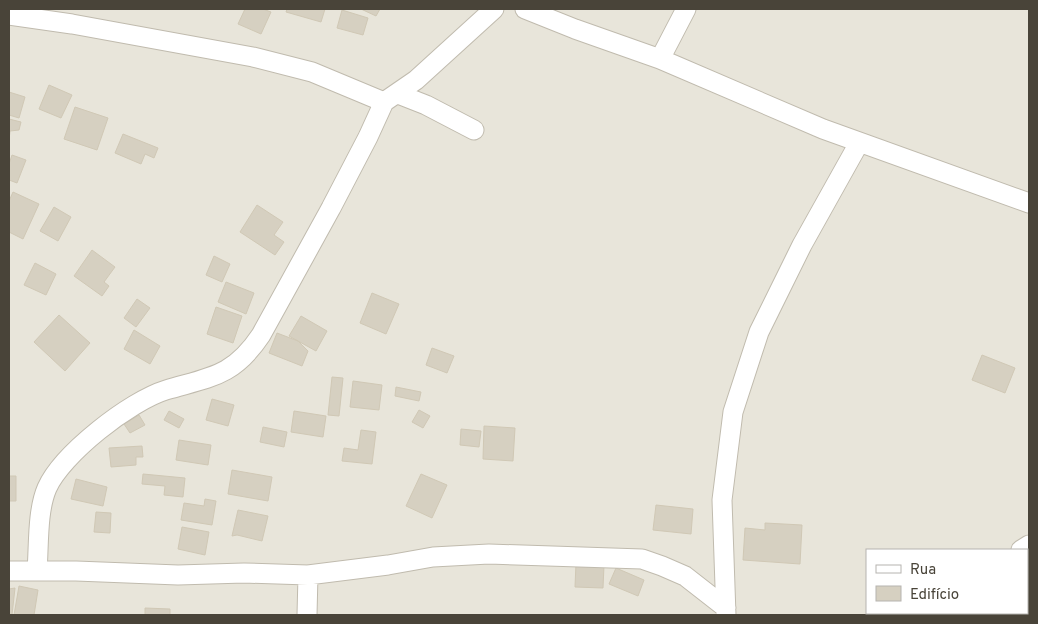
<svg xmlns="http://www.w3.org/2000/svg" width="1038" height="624" viewBox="0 0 1038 624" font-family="Overpass,sans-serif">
  <rect width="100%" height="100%" fill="#f5f3eb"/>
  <path fill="#e8e5da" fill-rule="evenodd" d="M 9,9 L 1029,9 L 1029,615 L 9,615 ZM 867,550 L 1027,550 L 1027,613 L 867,613 Z"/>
  <path fill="#d6d0c1" stroke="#d0c8b5" d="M 245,9 L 263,9 L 271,12 L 261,34 L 238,24 Z
    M 287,9 L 325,9 L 321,22 L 286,12 Z
    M 361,9 L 380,9 L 376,16 Z
    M 342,10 L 368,18 L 363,35 L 337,28 Z
    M 49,85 L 72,95 L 61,118 L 39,109 Z
    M 9,92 L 25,97 L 19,118 L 9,115 Z
    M 75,107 L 108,118 L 97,150 L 64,139 Z
    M 9,119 L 21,122 L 19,130 L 10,131 L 9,140 Z
    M 123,134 L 158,148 L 154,158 L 145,154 L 141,164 L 115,153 Z
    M 12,155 L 26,160 L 17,183 L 9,180 L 9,164 Z
    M 13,192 L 39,204 L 23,239 L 9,232 L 9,201 Z
    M 257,205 L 283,222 L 274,235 L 284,242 L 275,255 L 240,232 Z
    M 54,207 L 71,217 L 58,241 L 40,231 Z
    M 92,250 L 115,267 L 104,282 L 109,286 L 102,296 L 74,276 Z
    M 214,256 L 230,264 L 222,282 L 206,275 Z
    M 35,263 L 56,274 L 46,295 L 24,285 Z
    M 226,282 L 254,293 L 246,314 L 218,302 Z
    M 372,293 L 399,304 L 386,334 L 360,323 Z
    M 137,299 L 150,308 L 136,327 L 124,318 Z
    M 216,307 L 242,316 L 233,343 L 207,334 Z
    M 59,315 L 90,343 L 65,371 L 34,342 Z
    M 301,316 L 327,331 L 316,351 L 289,336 Z
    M 134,330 L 160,346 L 150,364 L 124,349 Z
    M 277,333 L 298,341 L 308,351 L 302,366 L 269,353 Z
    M 432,348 L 454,356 L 447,373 L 426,365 Z
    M 982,355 L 1015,368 L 1005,393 L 972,380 Z
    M 332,377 L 343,378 L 339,416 L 328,415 Z
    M 353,381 L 382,385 L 379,410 L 350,407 Z
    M 396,387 L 421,392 L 419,401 L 395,396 Z
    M 212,399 L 234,405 L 228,426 L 206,420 Z
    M 419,410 L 430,416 L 423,428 L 412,422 Z
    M 169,411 L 184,419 L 179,428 L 164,420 Z
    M 294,411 L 326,416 L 323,437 L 291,432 Z
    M 139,415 L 145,425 L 130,433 L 124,424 Z
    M 484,426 L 515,428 L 513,461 L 483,459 Z
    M 263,427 L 287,432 L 284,447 L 260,442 Z
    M 461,429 L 481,431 L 479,447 L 460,445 Z
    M 361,430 L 376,432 L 372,464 L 342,461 L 344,448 L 358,450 Z
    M 179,440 L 211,445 L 208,465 L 176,460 Z
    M 142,446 L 143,457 L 136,457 L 136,465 L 111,467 L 109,448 Z
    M 232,470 L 272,477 L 268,501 L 228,494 Z
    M 143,474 L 185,478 L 183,497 L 164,495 L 165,486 L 142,484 Z
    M 421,474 L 447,485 L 432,518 L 406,506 Z
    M 9,476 L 16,476 L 16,501 L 9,501 Z
    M 76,479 L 107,487 L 103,506 L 71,499 Z
    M 205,499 L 216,501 L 212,525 L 181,520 L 184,503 L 204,506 Z
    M 656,505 L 693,509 L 691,534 L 653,530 Z
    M 238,510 L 268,516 L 262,541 L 237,535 L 232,536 Z
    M 96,512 L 111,513 L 110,533 L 94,532 Z
    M 765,523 L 802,525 L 800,564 L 743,560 L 745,528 L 765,530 Z
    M 182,527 L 209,532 L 205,555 L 178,549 Z
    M 576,563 L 604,565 L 603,588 L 575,587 Z
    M 616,568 L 644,580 L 638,596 L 609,584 Z
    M 19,586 L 38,590 L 34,615 L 14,615 Z
    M 1027,586 L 1029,588 L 1029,615 L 1004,615 L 1006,613 L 1027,613 Z
    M 15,588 L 12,615 L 9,615 L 9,589 Z
    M 145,608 L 170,609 L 170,615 L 145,615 Z"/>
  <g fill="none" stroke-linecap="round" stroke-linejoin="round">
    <defs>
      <path id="minor" d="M 525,9 L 575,29 L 660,59 L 823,129 L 1029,203
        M 9,15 L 72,24 L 253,57 L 312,72 L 384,102
        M 660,59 L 686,9
        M 398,94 L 426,105 L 474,130
        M 1021,550 L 1029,545
        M 9,571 L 76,571 L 178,575 L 244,573 L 308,575 L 388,565 L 433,557 L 489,554 L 642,559 L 662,566 L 685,576 L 726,608
        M 37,571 C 39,546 37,511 47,488 C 62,454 130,401 166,390 C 210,377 233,377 261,335 L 331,208 L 368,137 L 384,102 L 416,80 L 494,9
        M 307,615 L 308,575
        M 726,615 L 722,500 L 733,412 L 759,332 L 802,245 L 859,143
        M 884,615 L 890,613"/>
    </defs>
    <use href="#minor" stroke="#c0bbae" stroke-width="21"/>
    <use href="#minor" stroke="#fff" stroke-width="19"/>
  </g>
  <rect width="1038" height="624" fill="none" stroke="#494439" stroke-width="20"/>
  <rect x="866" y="549" width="162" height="65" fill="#ffffff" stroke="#b6b4b0"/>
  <rect x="876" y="565" width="25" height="8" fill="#ffffff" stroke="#b6b4b0"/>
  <text x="910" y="574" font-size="15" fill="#494439">Rua</text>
  <rect x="876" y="586" width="25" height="15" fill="#d6d0c1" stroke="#b6b4b0"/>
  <text x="910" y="599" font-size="15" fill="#494439">Edifício</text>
</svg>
